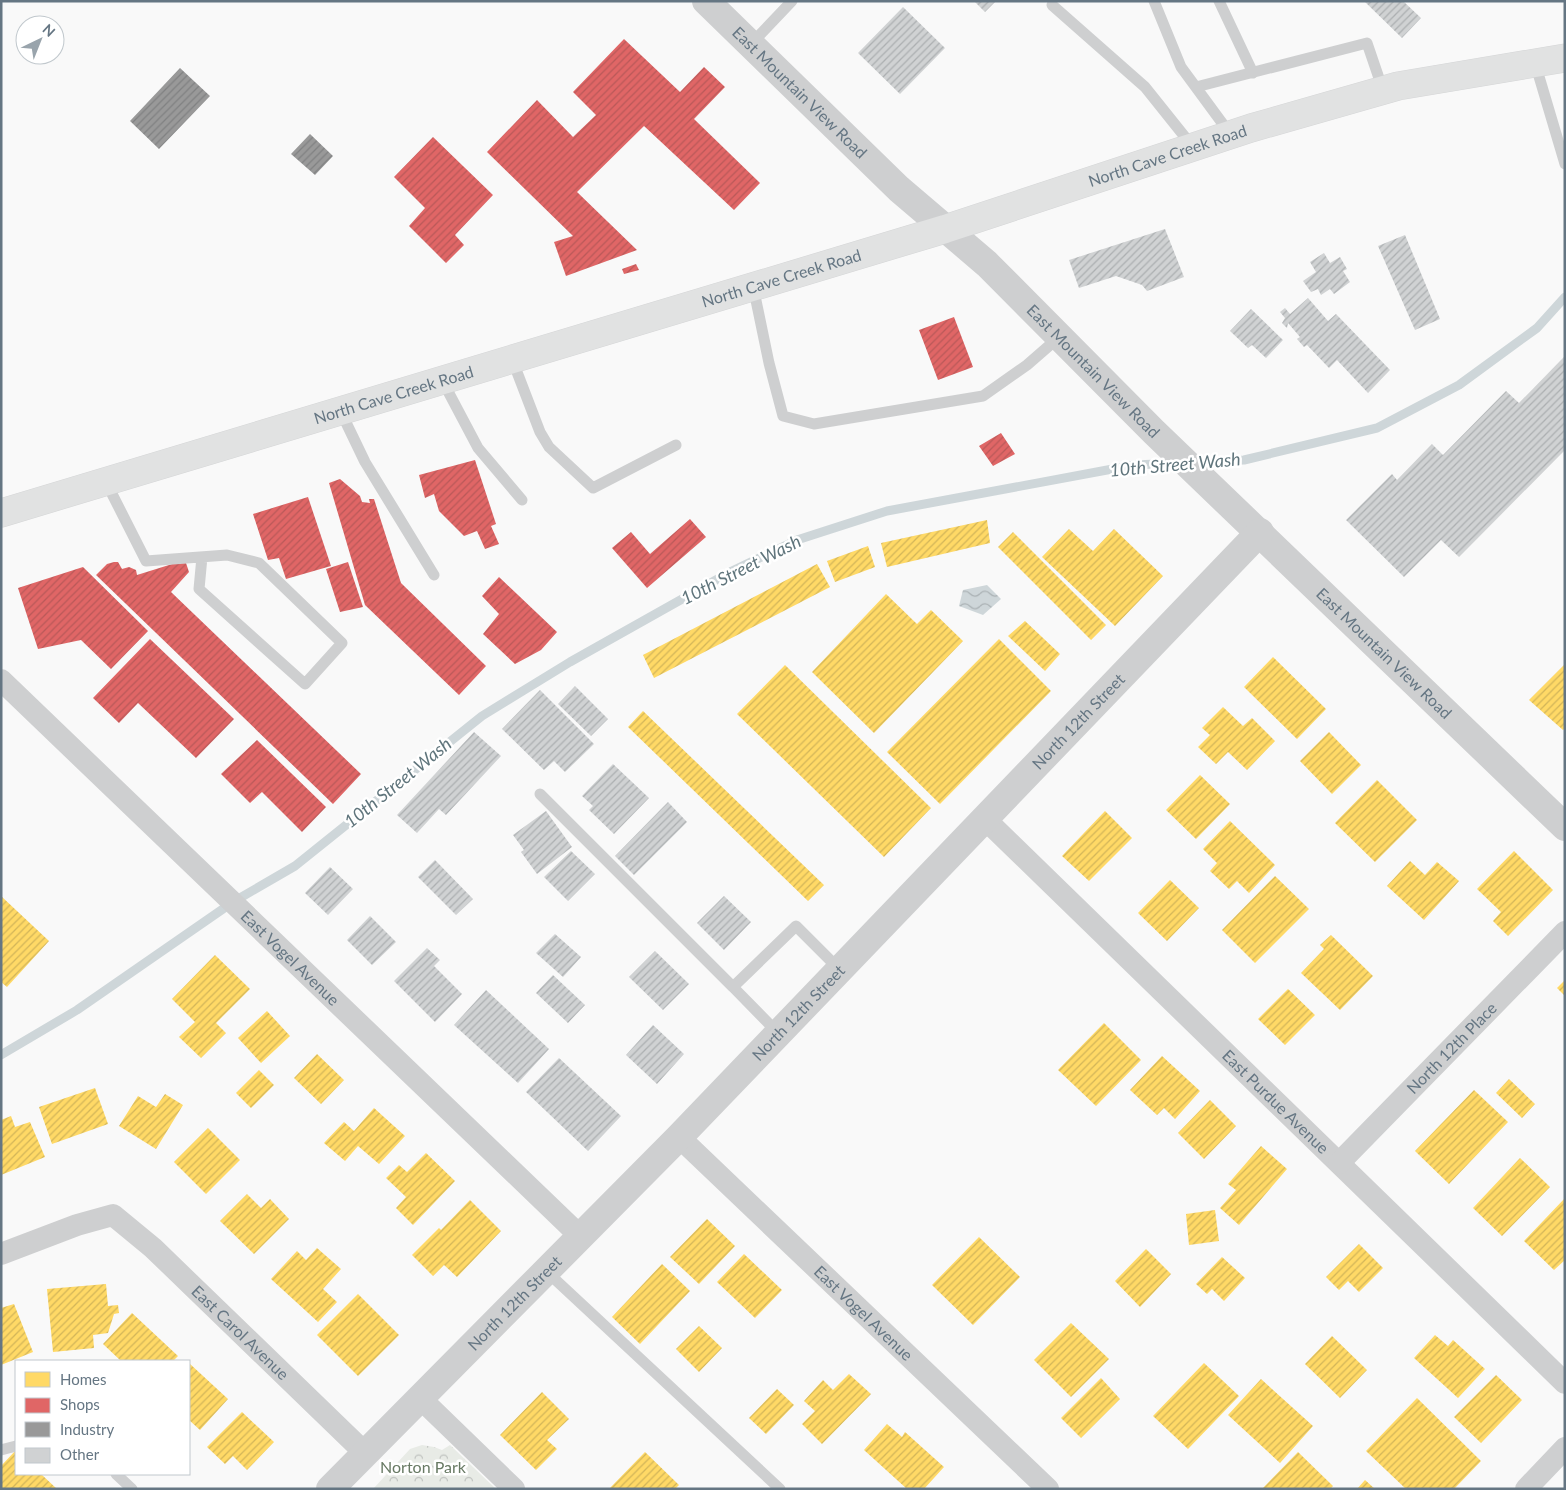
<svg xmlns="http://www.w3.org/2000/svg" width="1566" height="1490" viewBox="0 0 1566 1490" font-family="Lato,sans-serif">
  <defs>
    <pattern id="park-crowns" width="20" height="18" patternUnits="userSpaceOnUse" patternTransform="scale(1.25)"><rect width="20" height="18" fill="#e8ebe6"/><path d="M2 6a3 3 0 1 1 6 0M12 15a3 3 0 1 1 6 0" fill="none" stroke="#c0c3c0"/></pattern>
    <pattern id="water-waves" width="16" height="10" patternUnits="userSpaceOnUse" patternTransform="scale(1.25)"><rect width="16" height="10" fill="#ced6d9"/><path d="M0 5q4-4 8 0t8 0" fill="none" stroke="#abb2b5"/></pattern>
    <pattern id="homes-hatch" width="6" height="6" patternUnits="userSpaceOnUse" patternTransform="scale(1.25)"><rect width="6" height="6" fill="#ffd966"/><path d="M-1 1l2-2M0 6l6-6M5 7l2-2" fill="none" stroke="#d2b559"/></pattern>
    <pattern id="shops-hatch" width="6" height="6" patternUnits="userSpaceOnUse" patternTransform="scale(1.25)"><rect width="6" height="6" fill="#e06666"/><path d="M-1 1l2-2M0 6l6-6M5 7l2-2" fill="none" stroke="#b95959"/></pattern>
    <pattern id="industry-hatch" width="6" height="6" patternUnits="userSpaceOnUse" patternTransform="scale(1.25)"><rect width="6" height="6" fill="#999"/><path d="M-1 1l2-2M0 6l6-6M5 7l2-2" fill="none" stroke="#808182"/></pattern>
    <pattern id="building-hatch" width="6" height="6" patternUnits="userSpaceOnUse" patternTransform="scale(1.25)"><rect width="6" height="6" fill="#d0d2d3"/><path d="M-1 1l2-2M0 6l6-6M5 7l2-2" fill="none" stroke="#acafb1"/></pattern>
  </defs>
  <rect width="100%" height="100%" fill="#f9f9f9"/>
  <path fill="url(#park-crowns)" d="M 422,1445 L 434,1447 L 442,1450 L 450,1445 L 496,1489 L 373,1489 L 410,1449 Z"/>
  <path fill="url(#water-waves)" d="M 987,585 L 1001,599 L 983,615 L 959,606 L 963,590 Z"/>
  <path fill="url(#homes-hatch)" d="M 987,520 L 990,543 L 887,567 L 881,543 Z
    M 1069,529 L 1093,551 L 1114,529 L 1163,576 L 1115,626 L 1042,557 Z
    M 1013,532 L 1106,625 L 1091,640 L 998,547 Z
    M 868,546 L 875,567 L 835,582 L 827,561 Z
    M 817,564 L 830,587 L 654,678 L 643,655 Z
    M 886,594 L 917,624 L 931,610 L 963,641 L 874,733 L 812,672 Z
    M 1025,621 L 1060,654 L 1045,671 L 1008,636 Z
    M 999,639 L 1051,691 L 940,804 L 887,752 Z
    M 1273,657 L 1326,709 L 1297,739 L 1244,687 Z
    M 1565,664 L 1565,728 L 1563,730 L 1529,700 Z
    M 785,665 L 931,808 L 884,857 L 737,714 Z
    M 1223,707 L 1243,726 L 1252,718 L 1275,741 L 1247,770 L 1228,752 L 1216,764 L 1198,747 L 1210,735 L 1202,728 Z
    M 643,711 L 824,885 L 808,901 L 628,727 Z
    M 1329,732 L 1361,765 L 1332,794 L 1300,761 Z
    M 1200,775 L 1230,804 L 1196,839 L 1166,810 Z
    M 1377,780 L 1417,820 L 1375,862 L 1335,823 Z
    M 1105,811 L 1132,838 L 1089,881 L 1062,856 Z
    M 1230,821 L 1275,865 L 1249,893 L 1237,881 L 1229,889 L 1210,871 L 1217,863 L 1203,849 Z
    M 1514,851 L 1553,890 L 1508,936 L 1493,921 L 1501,912 L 1477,889 Z
    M 1410,861 L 1425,875 L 1437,862 L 1459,881 L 1424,920 L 1387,886 Z
    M 1275,876 L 1309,909 L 1255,963 L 1222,930 Z
    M 1170,880 L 1199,908 L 1167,941 L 1138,913 Z
    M 1,896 L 49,941 L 7,987 L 1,982 Z
    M 1331,935 L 1373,976 L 1340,1010 L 1301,973 L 1324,949 L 1320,945 Z
    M 215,955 L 250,989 L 216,1023 L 226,1033 L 201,1058 L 179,1037 L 195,1022 L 172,999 Z
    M 1565,980 L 1565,996 L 1557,988 Z
    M 1288,989 L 1315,1015 L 1285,1045 L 1258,1019 Z
    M 267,1011 L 290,1036 L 261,1063 L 238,1038 Z
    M 1104,1023 L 1141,1060 L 1096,1106 L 1058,1070 Z
    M 317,1054 L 344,1080 L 321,1104 L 294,1078 Z
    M 1162,1056 L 1200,1091 L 1175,1119 L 1164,1108 L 1157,1115 L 1130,1090 Z
    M 259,1070 L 274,1085 L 251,1108 L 236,1093 Z
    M 1509,1079 L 1535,1104 L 1522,1118 L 1496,1093 Z
    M 95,1088 L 108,1124 L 52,1144 L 39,1107 Z
    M 1474,1090 L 1508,1122 L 1449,1184 L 1415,1151 Z
    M 165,1094 L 183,1105 L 156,1149 L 119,1126 L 138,1096 L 156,1107 Z
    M 1210,1100 L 1236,1126 L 1204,1159 L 1178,1133 Z
    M 374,1108 L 405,1136 L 379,1164 L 358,1146 L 345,1161 L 324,1143 L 344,1122 L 354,1131 Z
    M 11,1116 L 15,1127 L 30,1122 L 45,1157 L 1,1175 L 1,1120 Z
    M 208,1128 L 240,1160 L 206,1194 L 174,1162 Z
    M 1261,1146 L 1287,1169 L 1239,1225 L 1220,1208 L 1236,1190 L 1228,1184 Z
    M 426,1153 L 455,1181 L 413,1225 L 396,1208 L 406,1197 L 386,1178 L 399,1165 L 407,1172 Z
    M 1520,1158 L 1550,1187 L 1502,1236 L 1473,1208 Z
    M 247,1194 L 261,1208 L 270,1199 L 289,1219 L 254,1254 L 220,1221 Z
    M 1565,1198 L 1565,1260 L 1554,1270 L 1524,1241 Z
    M 470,1200 L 501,1231 L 457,1277 L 444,1265 L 433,1276 L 412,1255 L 439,1228 L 441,1230 Z
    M 1215,1210 L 1219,1241 L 1189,1245 L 1186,1214 Z
    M 707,1219 L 735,1246 L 699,1284 L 670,1257 Z
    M 979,1237 L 1020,1277 L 973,1325 L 932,1285 Z
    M 1359,1244 L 1383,1268 L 1359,1292 L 1348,1281 L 1339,1290 L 1326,1277 Z
    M 317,1248 L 341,1269 L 323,1289 L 337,1302 L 318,1322 L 271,1279 L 297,1251 L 306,1260 Z
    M 1146,1249 L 1171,1274 L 1140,1307 L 1115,1281 Z
    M 744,1254 L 782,1290 L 755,1318 L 717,1282 Z
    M 1222,1257 L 1245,1278 L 1224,1301 L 1212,1289 L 1207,1294 L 1196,1284 Z
    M 662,1264 L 690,1291 L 640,1344 L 612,1317 Z
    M 106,1284 L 108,1306 L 118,1305 L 119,1313 L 114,1314 L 108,1333 L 93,1335 L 94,1348 L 53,1352 L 47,1289 Z
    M 358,1294 L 399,1335 L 358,1376 L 317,1335 Z
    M 14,1304 L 33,1352 L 1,1365 L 1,1308 Z
    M 132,1313 L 178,1356 L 173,1361 L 121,1361 L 103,1344 Z
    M 1071,1323 L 1109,1359 L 1071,1397 L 1034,1360 Z
    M 699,1326 L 722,1348 L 699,1372 L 676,1349 Z
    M 1435,1335 L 1448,1346 L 1453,1340 L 1485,1369 L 1458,1398 L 1414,1358 Z
    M 1332,1336 L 1367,1370 L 1340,1398 L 1305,1364 Z
    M 189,1363 L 228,1399 L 200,1430 L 189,1420 Z
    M 1204,1363 L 1239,1396 L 1188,1449 L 1153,1416 Z
    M 849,1374 L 871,1394 L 822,1444 L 802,1424 L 815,1411 L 804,1401 L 823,1380 L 833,1390 Z
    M 1496,1375 L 1522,1400 L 1481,1443 L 1454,1417 Z
    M 1101,1378 L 1120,1399 L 1081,1438 L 1061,1418 Z
    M 1261,1379 L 1313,1426 L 1280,1463 L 1228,1415 Z
    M 777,1389 L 794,1405 L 766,1434 L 749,1418 Z
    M 542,1392 L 569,1419 L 547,1440 L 557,1449 L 536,1470 L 500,1435 Z
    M 1417,1398 L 1481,1461 L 1454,1489 L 1406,1489 L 1366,1451 Z
    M 242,1412 L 274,1442 L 247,1470 L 233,1456 L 225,1464 L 207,1447 Z
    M 887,1424 L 902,1437 L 905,1432 L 944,1467 L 924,1489 L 907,1489 L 864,1450 Z
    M 16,1450 L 16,1474 L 41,1474 L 57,1489 L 1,1489 L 1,1466 Z
    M 645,1452 L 679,1485 L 675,1489 L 609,1489 Z
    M 1298,1452 L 1333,1486 L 1330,1489 L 1262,1489 Z
    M 1365,1480 L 1375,1489 L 1357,1489 Z"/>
  <path fill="url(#shops-hatch)" d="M 624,39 L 680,92 L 704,67 L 725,87 L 694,119 L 760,183 L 734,210 L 644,126 L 577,192 L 637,250 L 566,276 L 554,242 L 573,236 L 487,152 L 537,100 L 573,137 L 596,115 L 573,92 Z
    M 433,137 L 493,195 L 455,235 L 464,245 L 446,263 L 409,226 L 425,208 L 394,177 Z
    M 636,264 L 639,270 L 624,274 L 622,269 Z
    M 954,317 L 973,367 L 938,380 L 919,330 Z
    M 1001,433 L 1015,454 L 993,466 L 979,446 Z
    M 475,460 L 496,524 L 491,526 L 499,544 L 485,549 L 477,531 L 464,536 L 439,511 L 434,494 L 425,498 L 419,475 Z
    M 340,479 L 360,496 L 362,502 L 370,503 L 369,499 L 374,499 L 401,583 L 486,666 L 459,695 L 365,605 L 329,483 Z
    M 308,497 L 331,566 L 286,579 L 279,558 L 268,560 L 253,514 Z
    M 690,519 L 706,537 L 647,588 L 612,548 L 631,532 L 650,554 Z
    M 185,560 L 189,572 L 171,592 L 361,774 L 333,804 L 96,575 L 107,564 L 114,562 L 118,562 L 122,569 L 129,567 L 136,570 L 137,575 Z
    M 348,562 L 363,607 L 340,612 L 326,569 Z
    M 83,567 L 148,631 L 111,669 L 81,640 L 38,649 L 18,588 Z
    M 499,577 L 557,632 L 541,650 L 515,664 L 483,634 L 499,614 L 482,596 Z
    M 150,639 L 234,719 L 196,758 L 138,703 L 119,723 L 93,698 Z
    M 257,740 L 326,807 L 302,832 L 262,792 L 250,803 L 221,774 Z"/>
  <path fill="url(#industry-hatch)" d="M 180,68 L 210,96 L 159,149 L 130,121 Z
    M 310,134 L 333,156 L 315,175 L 291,154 Z"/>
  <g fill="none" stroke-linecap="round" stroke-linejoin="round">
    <path stroke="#ced6d9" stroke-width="9" d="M 1194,462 L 1244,460 L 1377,428 L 1459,385 L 1537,328 L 1565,297
      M 1,1055 L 77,1010 L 233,902 L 295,866 L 482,716 L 570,662 L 732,571 L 797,540 L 887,511 L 1134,465 L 1179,463"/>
  </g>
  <path fill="url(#building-hatch)" d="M 974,1 L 996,1 L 985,12 Z
    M 1364,1 L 1403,1 L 1421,18 L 1402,38 Z
    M 903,7 L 945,48 L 900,94 L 858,53 Z
    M 1165,229 L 1184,277 L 1147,291 L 1142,285 L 1116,276 L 1079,288 L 1069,260 Z
    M 1405,235 L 1440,319 L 1415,330 L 1378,246 Z
    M 1324,253 L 1330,263 L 1340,257 L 1347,269 L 1343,271 L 1350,282 L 1334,294 L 1330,289 L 1321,295 L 1318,289 L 1311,292 L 1303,281 L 1316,272 L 1310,262 Z
    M 1308,298 L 1328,321 L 1336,314 L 1390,370 L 1368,393 L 1337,360 L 1329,368 L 1307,345 L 1304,347 L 1297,339 L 1300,337 L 1288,323 L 1287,328 L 1282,323 L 1285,318 L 1280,312 L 1285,308 L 1290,314 Z
    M 1251,309 L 1283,340 L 1266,358 L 1252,345 L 1248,348 L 1230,331 Z
    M 1565,356 L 1565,450 L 1459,557 L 1441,540 L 1404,577 L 1346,520 L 1392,474 L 1397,480 L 1432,444 L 1443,455 L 1506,391 L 1519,403 Z
    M 575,686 L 608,719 L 591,736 L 558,704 Z
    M 540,690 L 594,744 L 565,772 L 554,761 L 544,770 L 502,729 Z
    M 474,732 L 501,756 L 446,815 L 439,809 L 417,833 L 397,815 Z
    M 613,764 L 649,798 L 614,834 L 589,810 L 593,806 L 582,796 Z
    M 668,802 L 687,822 L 634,875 L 615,856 Z
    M 546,811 L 572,847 L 537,874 L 521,852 L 524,850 L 513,835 Z
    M 571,851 L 595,874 L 568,901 L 544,877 Z
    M 435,860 L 473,899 L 456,915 L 418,877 Z
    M 330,867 L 353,889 L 328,915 L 305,893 Z
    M 724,896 L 751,922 L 724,950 L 697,923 Z
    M 370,916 L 396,942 L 372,965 L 347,940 Z
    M 555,934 L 581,957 L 563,977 L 536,953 Z
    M 427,948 L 440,960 L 434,966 L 462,994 L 435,1022 L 394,981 Z
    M 655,951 L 689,984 L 663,1010 L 629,977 Z
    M 553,975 L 585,1005 L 568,1023 L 536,993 Z
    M 486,990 L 549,1049 L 518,1083 L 454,1025 Z
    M 653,1025 L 684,1054 L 657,1084 L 626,1055 Z
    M 559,1058 L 621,1116 L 588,1151 L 526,1092 Z"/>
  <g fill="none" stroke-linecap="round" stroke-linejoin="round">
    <defs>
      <g id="primary">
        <path id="s8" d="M 1,513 L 945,229 L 1251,128 L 1398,86 L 1565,58"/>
      </g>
    </defs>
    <use href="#primary" stroke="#d5d6d7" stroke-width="29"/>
    <path stroke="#cecfd0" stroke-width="11" d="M 1154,1 L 1181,67 L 1231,135
      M 1219,1 L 1253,73
      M 1052,5 L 1145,87 L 1193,147
      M 751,44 L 792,1
      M 1535,63 L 1565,164
      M 1196,87 L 1367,43 L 1383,90
      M 753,286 L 769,363 L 783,416 L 814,424 L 983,396 L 1027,365 L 1058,338
      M 512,359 L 540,432 L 549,447 L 593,488 L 676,445
      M 442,380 L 478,448 L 522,500
      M 340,410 L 365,462 L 434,575
      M 106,482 L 146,561 L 227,555 L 259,563 L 342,643 L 305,684 L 199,589 L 202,557
      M 540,794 L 733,987
      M 779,1034 L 733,987 L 796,926 L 840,970
      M 546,1271 L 780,1489
      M 1,1450 L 16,1446
      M 116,1474 L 132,1489"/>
    <g stroke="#cecfd0" stroke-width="22">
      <path id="s1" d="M 1,680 L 580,1236"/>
      <path id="s2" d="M 986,820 L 1565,1383"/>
      <path id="s3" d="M 679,1137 L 1048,1489"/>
      <path id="s4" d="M 1339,1163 L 1565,932"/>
      <path id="s5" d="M 1,1254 L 77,1225 L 113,1215 L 153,1248 L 365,1453"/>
      <path d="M 420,1398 L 514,1489"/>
      <path d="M 1526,1489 L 1565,1448"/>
    </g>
    <g stroke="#cecfd0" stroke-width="28">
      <path id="s6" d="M 706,1 L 899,189 L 987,264 L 1154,432 L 1565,827"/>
      <path id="s7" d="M 330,1489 L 679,1137 L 1260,532"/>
    </g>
    <use href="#primary" stroke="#e1e2e2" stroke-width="28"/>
  </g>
  <g text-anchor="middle" stroke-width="5" stroke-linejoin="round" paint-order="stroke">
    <g font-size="16" fill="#657683" stroke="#fff">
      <text dy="6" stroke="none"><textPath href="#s6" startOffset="131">East Mountain View Road</textPath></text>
      <text dy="6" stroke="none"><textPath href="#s8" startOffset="1220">North Cave Creek Road</textPath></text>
      <text dy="6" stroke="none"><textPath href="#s8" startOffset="815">North Cave Creek Road</textPath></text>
      <text dy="6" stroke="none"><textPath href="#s6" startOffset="536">East Mountain View Road</textPath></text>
      <text dy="6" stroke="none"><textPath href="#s8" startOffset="410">North Cave Creek Road</textPath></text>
      <text dy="6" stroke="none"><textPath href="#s6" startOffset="941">East Mountain View Road</textPath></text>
      <text dy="6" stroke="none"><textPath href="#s7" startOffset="1072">North 12th Street</textPath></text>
      <text dy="6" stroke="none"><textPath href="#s1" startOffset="401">East Vogel Avenue</textPath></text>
      <text dy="6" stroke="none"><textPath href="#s7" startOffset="668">North 12th Street</textPath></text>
      <text dy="6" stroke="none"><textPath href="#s4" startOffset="161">North 12th Place</textPath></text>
      <text dy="6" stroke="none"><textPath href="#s2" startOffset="404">East Purdue Avenue</textPath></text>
      <text dy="6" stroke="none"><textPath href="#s7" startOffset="262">North 12th Street</textPath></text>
      <text dy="6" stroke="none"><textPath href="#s3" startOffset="255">East Vogel Avenue</textPath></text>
      <text dy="6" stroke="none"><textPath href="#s5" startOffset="292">East Carol Avenue</textPath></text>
    </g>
    <g font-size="16" fill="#687a64" stroke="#fff">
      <text x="423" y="1473">Norton Park</text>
    </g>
    <g font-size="18" font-style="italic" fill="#60757c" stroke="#fff">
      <text transform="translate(1175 465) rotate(-5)" y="6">10th Street Wash</text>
      <text transform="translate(741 570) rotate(-27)" y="6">10th Street Wash</text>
      <text transform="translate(398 783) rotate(-39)" y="6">10th Street Wash</text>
    </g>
  </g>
  <rect width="1566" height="1490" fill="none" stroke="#657683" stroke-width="5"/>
  <rect x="15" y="1360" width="175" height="115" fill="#ffffff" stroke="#c1c8cd"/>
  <rect x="25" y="1372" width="25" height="15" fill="#ffd966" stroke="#c1c8cd"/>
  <text x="60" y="1385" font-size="15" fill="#657683">Homes</text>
  <rect x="25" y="1398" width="25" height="15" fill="#e06666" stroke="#c1c8cd"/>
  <text x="60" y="1410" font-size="15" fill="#657683">Shops</text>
  <rect x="25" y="1422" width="25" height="15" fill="#999999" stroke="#c1c8cd"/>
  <text x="60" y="1435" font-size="15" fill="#657683">Industry</text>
  <rect x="25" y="1448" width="25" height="15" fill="#d0d2d3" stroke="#c1c8cd"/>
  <text x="60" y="1460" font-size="15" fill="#657683">Other</text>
  <g transform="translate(40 40) rotate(43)"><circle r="24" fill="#ffffff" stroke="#c1c8cd"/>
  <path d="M0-4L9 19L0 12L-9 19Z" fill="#99a4ac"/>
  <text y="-8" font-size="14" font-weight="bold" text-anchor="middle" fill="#657683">N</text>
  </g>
</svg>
